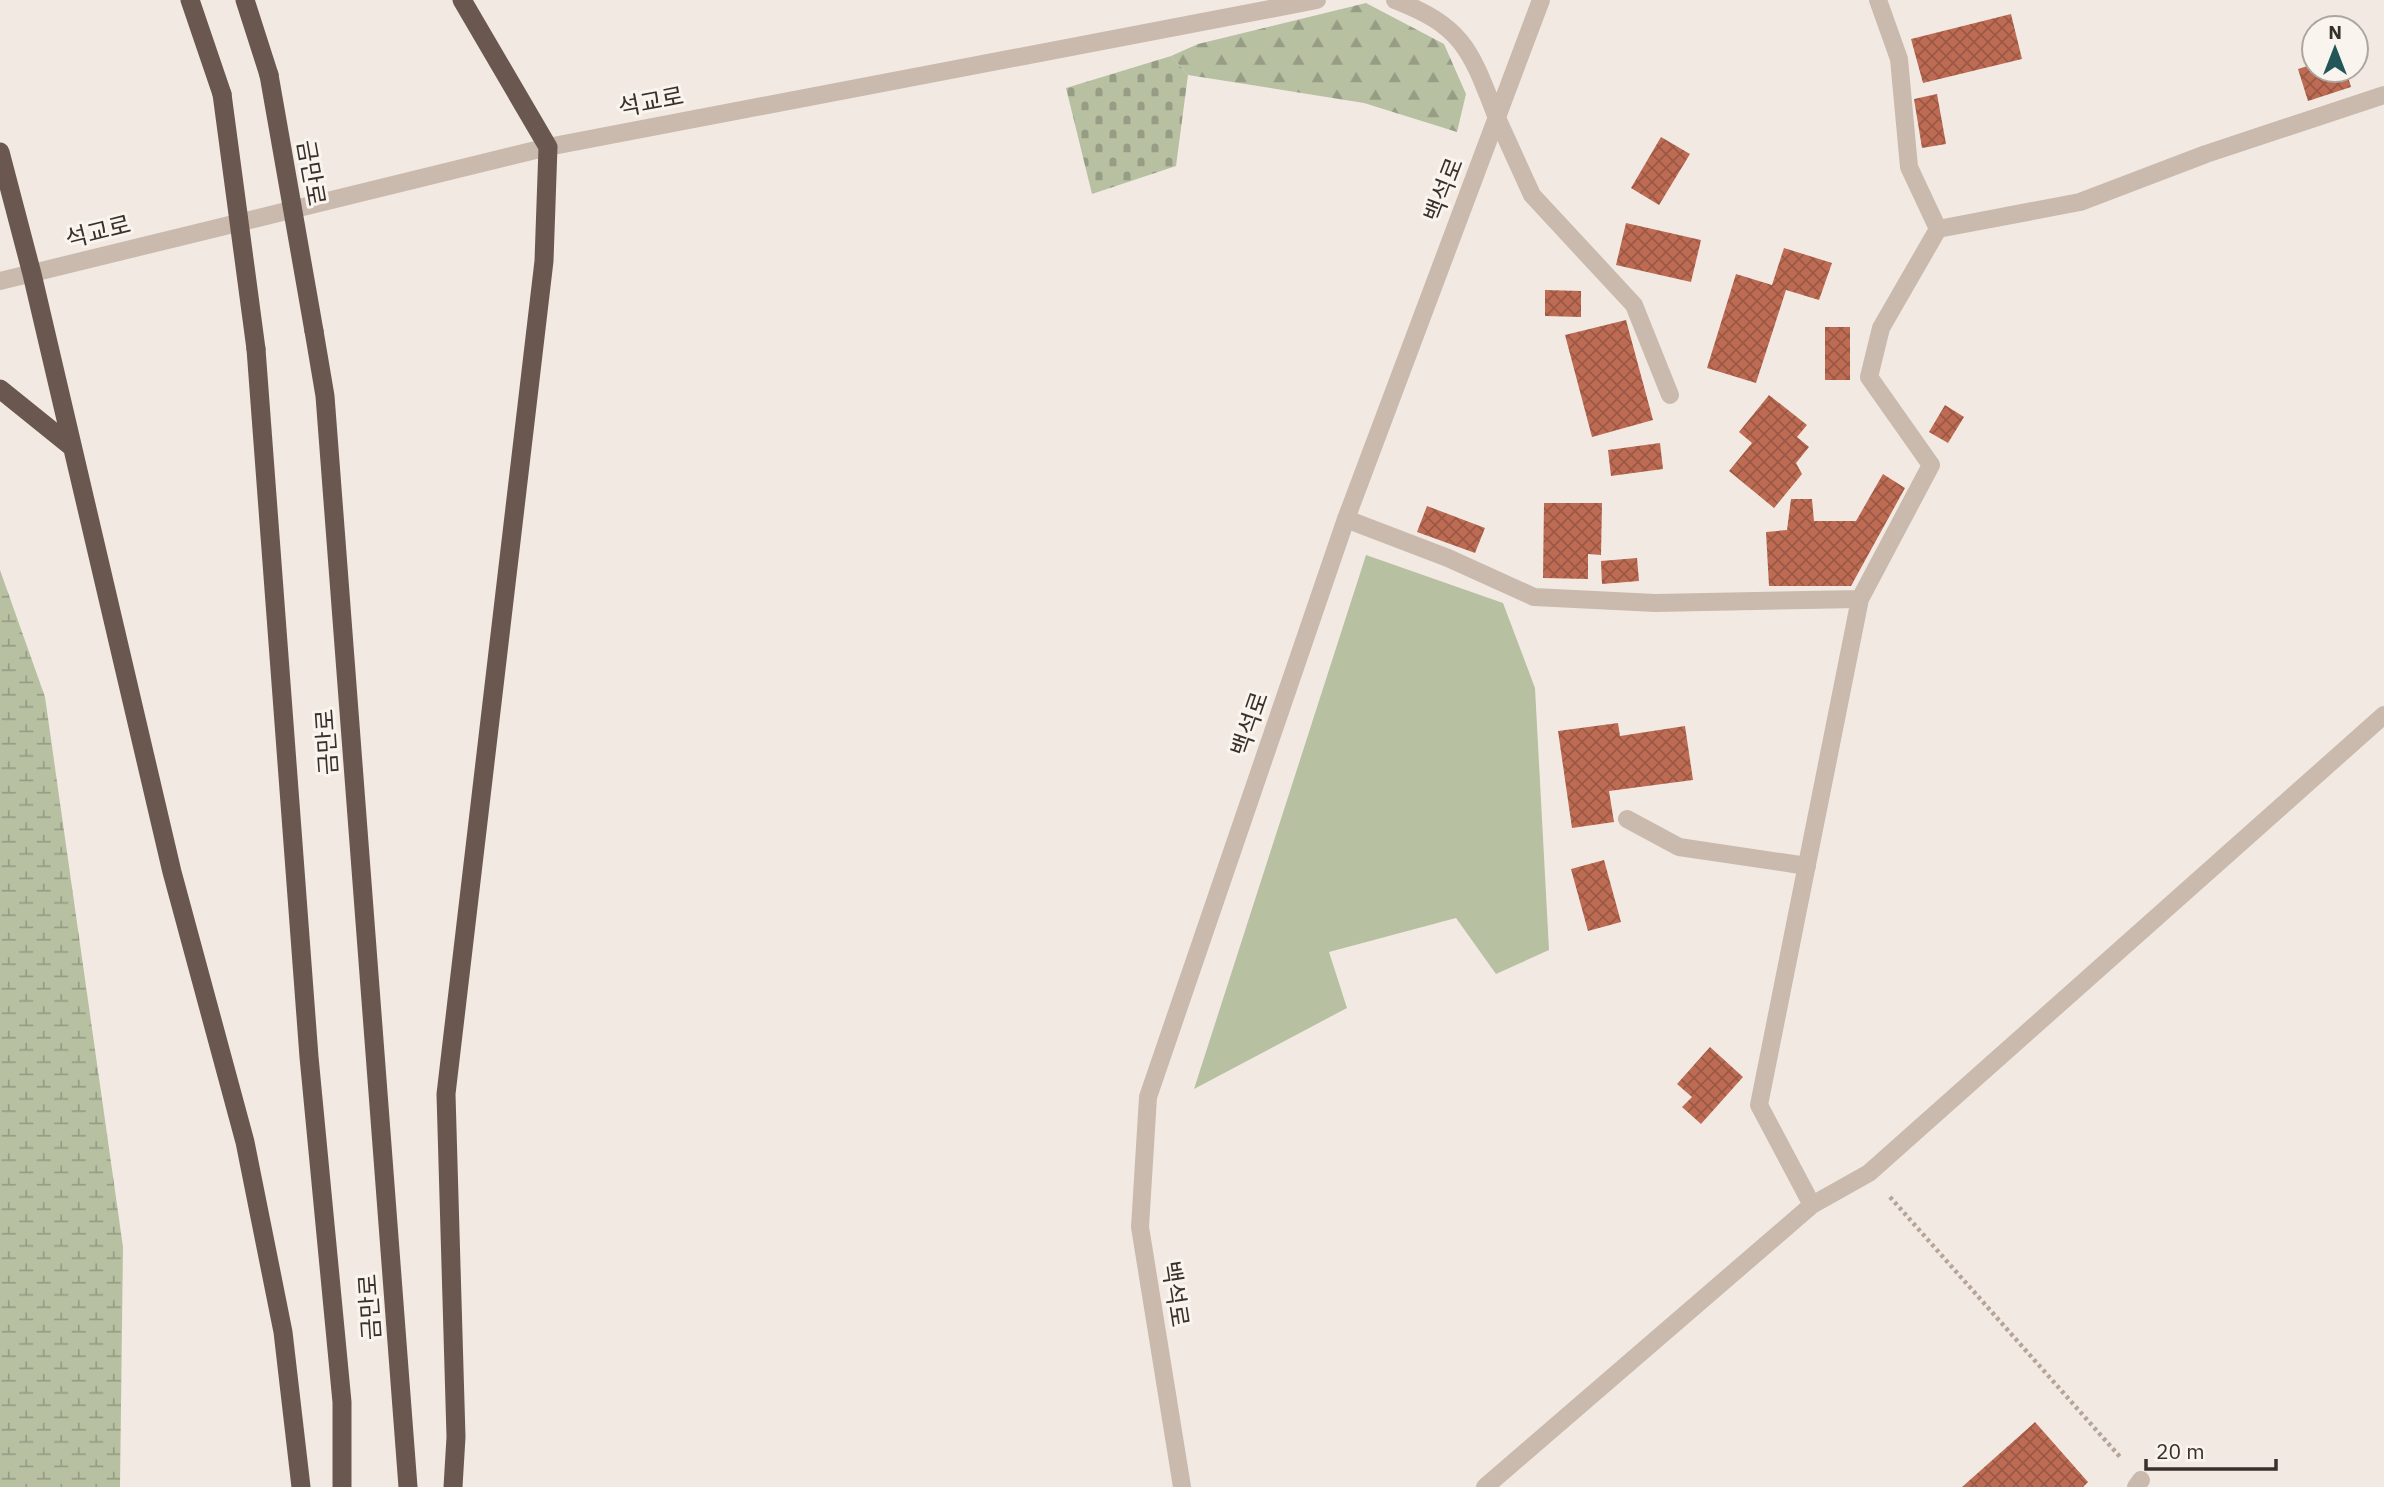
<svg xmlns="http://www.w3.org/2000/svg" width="2384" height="1487" viewBox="0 0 2384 1487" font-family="'IBM Plex Sans','Noto Sans KR',sans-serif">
  <defs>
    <pattern id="forest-firs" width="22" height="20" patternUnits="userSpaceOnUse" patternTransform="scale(1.75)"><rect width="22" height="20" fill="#b7c1a2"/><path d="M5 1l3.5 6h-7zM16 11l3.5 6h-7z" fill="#969d84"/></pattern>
    <pattern id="wetland-marsh" width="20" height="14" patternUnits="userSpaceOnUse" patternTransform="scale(1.75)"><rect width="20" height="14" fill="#b7c1a2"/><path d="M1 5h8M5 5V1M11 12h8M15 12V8" fill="none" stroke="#969d84"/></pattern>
    <pattern id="cemetery-stones" width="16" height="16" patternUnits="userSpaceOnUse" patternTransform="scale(1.75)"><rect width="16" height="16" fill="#b7c1a2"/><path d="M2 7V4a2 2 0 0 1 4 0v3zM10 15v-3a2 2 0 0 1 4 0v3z" fill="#969d84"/></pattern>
    <pattern id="building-cross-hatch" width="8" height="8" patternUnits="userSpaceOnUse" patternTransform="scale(1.75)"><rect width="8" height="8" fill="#be6b53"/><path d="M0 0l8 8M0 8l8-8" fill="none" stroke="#9b5845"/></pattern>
  </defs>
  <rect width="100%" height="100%" fill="#f2eae2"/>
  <path fill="#b7c1a2" d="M 1366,555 L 1503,603 L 1535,688 L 1549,950 L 1496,974 L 1456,918 L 1329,952 L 1347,1008 L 1194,1089 Z"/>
  <path fill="url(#forest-firs)" d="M 1366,3 L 1444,44 L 1466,94 L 1457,132 L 1364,103 L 1188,75 L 1171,56 L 1198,44 Z"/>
  <path fill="url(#wetland-marsh)" d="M 0,570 L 45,697 L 123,1247 L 120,1487 L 0,1487 Z"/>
  <path fill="url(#cemetery-stones)" d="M 1171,56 L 1188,75 L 1176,166 L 1092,194 L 1066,88 Z"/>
  <path fill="url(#building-cross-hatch)" d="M 2011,14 L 2022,59 L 1923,83 L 1911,39 Z
    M 2314,64 L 2314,70 L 2346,70 L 2351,87 L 2308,101 L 2298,69 Z
    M 1937,94 L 1946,144 L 1922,148 L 1914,99 Z
    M 1661,137 L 1690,154 L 1659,205 L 1631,188 Z
    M 1626,223 L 1701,240 L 1691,282 L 1616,265 Z
    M 1784,248 L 1832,263 L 1819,300 L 1786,290 L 1756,383 L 1707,368 L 1736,274 L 1772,285 Z
    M 1545,290 L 1581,291 L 1581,317 L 1545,316 Z
    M 1626,320 L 1653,420 L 1592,437 L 1565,335 Z
    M 1825,327 L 1850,327 L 1850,380 L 1825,380 Z
    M 1769,395 L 1807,425 L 1797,437 L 1809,447 L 1796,463 L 1802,474 L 1774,508 L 1729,471 L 1752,443 L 1739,432 Z
    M 1945,405 L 1964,417 L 1948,443 L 1929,432 Z
    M 1660,443 L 1663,469 L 1611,476 L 1608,450 Z
    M 1883,474 L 1905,488 L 1851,586 L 1769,586 L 1766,532 L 1787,530 L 1791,499 L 1812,499 L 1814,521 L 1856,521 Z
    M 1544,503 L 1602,503 L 1601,555 L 1588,554 L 1588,579 L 1543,578 Z
    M 1427,506 L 1485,528 L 1475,553 L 1417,532 Z
    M 1637,558 L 1639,581 L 1602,584 L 1601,561 Z
    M 1618,723 L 1620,736 L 1685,726 L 1693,780 L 1609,791 L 1614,822 L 1572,828 L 1558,731 Z
    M 1604,860 L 1621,922 L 1588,931 L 1571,869 Z
    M 1710,1047 L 1743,1077 L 1701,1124 L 1682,1107 L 1692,1097 L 1677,1084 Z
    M 2035,1422 L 2088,1482 L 2083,1487 L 1962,1487 Z"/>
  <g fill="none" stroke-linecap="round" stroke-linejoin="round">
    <path stroke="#b6a498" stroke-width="4.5" stroke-dasharray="3.5 3.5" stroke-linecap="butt" d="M 1890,1197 L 2121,1458"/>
    <path stroke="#cabaae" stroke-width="18" d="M 1497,118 L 1532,195 L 1634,305 L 1670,395
      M 1627,819 L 1679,847 L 1807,866
      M 2136,1487 L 2141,1480"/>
    <path stroke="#cabaae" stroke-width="18" d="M 1878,0 L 1899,59 L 1909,167 L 1938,229 L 2080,202 L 2206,154 L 2384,95
      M 0,281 L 548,147 L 1317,0
      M 1346,519 L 1448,558 L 1534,597 L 1655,603 L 1860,599
      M 1812,1205 L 1759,1105 L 1860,599 L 1931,465 L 1869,377 L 1881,328 L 1938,229
      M 1485,1487 L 1812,1205 L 1869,1173 L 2384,715"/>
    <path stroke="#cabaae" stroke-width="18" d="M 1395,0 C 1465,27 1471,52 1497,118
      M 1182,1487 L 1140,1227 L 1148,1097 L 1346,519 L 1541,0"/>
    <path stroke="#6a5850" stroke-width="19" d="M 190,0 L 222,94
      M 245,0 L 269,75
      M 0,152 L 32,274 L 172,872 L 245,1142 L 283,1332 L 301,1487
      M 314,331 L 325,396 L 408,1487
      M 256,349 L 309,1057 L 342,1402 L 342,1487
      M 0,389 L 72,447
      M 453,1487 L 456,1437 L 446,1094 L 544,261 L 548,147 L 462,0"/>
    <path stroke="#6a5850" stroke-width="19" d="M 269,75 L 314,331
      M 222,94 L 256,349"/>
  </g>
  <g text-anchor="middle" stroke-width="6" stroke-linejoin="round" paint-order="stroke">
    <g font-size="24" fill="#39302c" stroke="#faf4ee">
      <text transform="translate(651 102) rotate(-11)" y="8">석교로</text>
      <text transform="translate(311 173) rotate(80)" y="8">금만로</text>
      <text transform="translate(1444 190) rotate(-69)" y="8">백석로</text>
      <text transform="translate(98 232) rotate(-14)" y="8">석교로</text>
      <text transform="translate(1250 724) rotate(-71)" y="8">백석로</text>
      <text transform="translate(327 742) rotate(-94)" y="8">금만로</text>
      <text transform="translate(1175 1294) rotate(81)" y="8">백석로</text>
      <text transform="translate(370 1307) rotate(-94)" y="8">금만로</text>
    </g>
  </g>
  <g transform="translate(2335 49)"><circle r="33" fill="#faf4ee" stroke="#ada6a0" stroke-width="2"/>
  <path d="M0-5L12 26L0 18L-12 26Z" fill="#235658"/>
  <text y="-10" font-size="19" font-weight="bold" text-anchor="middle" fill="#39302c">N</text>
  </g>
  <path d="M2146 1459v10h130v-10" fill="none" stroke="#39302c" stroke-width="3.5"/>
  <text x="2156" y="1459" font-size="21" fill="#39302c" stroke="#faf4ee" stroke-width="5" paint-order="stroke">20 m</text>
</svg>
